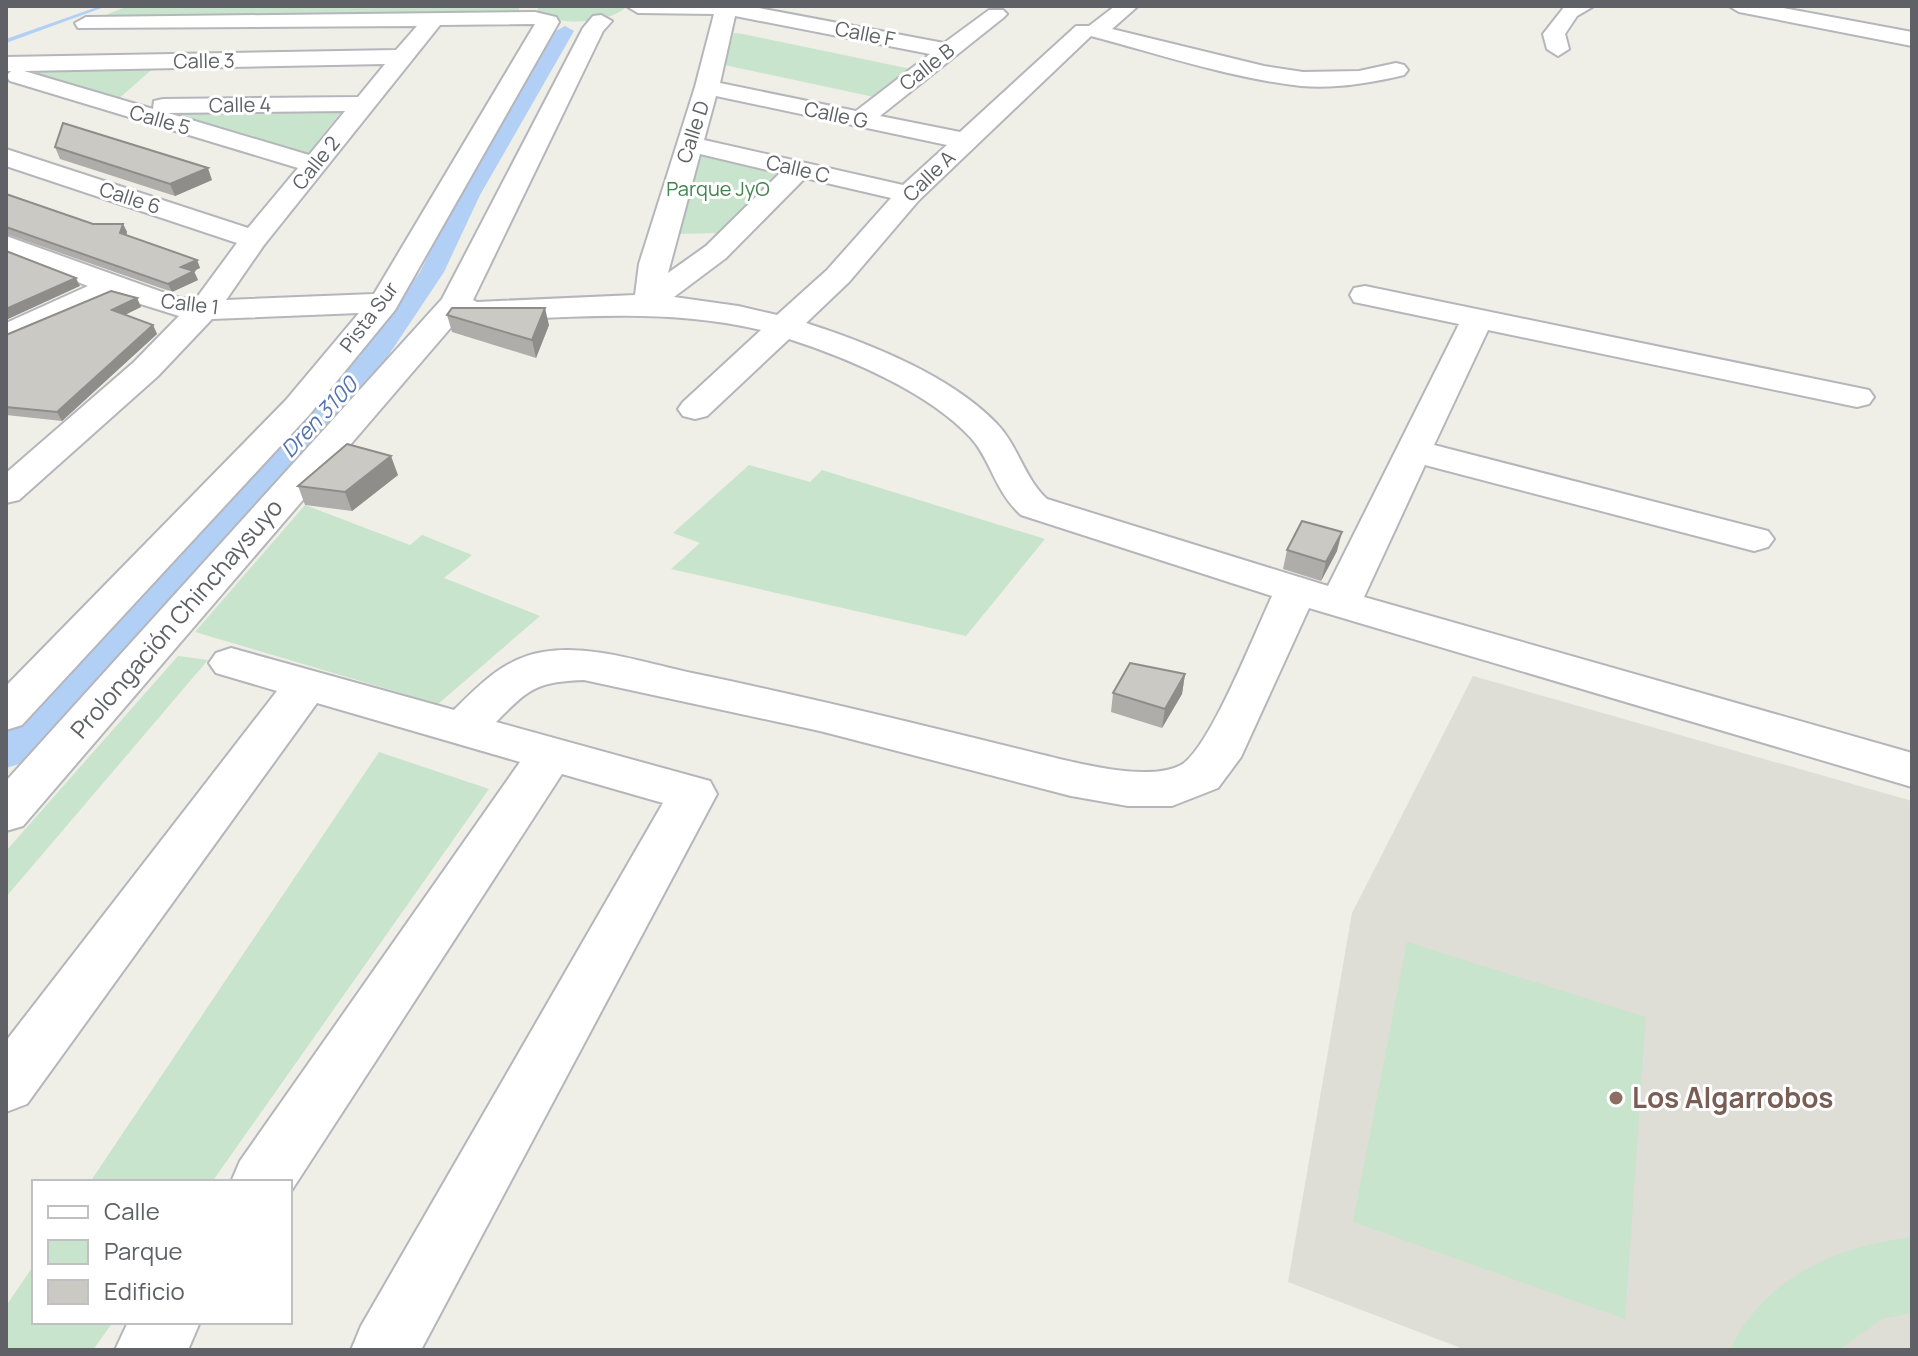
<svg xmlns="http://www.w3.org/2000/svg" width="1918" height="1356" viewBox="0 0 1918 1356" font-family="Manrope,sans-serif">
  <rect width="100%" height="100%" fill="#efefe8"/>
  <path fill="#dfded6" d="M 1473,676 L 1912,801 L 1912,1350 L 1466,1350 L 1288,1282 L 1352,913 Z"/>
  <path fill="#c8e4cc" d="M 128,6 L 518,6 L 521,15 L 93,20 Z
    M 538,6 L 628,6 C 608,24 560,27 538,12 Z
    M 734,33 L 743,34 L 911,69 L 874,97 L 724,65 Z
    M 157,65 L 116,101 L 10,71 L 15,67 Z
    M 345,107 L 309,152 L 301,155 L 168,113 Z
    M 708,153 L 780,170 L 782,174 L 723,233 L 670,234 L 699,154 Z
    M 749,465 L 810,482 L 822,470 L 1045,539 L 966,636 L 671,569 L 700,543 L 673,533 Z
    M 305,505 L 410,545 L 422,535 L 472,555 L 444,578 L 540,616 L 438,704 L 195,632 Z
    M 178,656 L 208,660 L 6,897 L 6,851 Z
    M 379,752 L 489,789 L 212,1182 L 90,1182 Z
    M 1407,942 L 1646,1017 L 1625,1319 L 1353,1222 Z
    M 1912,1237 L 1912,1313 L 1882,1319 L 1839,1350 L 1730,1350 C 1762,1279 1838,1245 1912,1237 Z
    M 34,1265 L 34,1322 L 113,1322 L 93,1350 L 6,1350 L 6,1306 Z"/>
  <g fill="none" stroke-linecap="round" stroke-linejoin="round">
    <path fill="#b2cff6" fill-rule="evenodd" d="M 100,6 L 107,6 L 6,43 L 6,39 Z"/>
    <path fill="#b2cff6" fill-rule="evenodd" d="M 565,26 L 574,31 L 480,195 L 444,272 L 380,368 L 19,764 L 6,768 L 6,730 L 360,356 L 420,272 L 458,195 L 556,31 Z"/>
    <defs>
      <path id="minor" d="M 748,6 L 944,43 L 989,10 L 1003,10 L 1007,14 L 1003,18 L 880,116 L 960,132 L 1076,26 L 1089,26 L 1115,6 L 1138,6 L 1112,29 L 1264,66 L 1303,72 L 1359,71 L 1396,63 L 1404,65 L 1408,70 L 1404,75 C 1371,83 1335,89 1301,86 C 1230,78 1159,54 1091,36 L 919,200 L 849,282 L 806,323 C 868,343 950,375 996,423 C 1018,445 1024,478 1047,499 L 1328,586 L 1459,324 L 1354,302 L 1350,295 L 1354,288 L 1365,286 L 1869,390 L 1874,397 L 1869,404 L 1857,407 L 1488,330 L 1434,445 L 1768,531 L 1774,539 L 1768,547 L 1754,551 L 1425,465 L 1364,597 L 1912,753 L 1912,787 L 1309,608 L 1241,757 L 1218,788 L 1172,806 L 1128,806 L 1071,796 L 820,731 L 584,680 C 537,682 529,688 496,722 L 710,781 L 717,794 L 421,1350 L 351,1350 L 361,1326 L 663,803 L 562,774 L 290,1193 L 290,1182 L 231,1182 L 240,1161 L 520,762 L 317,703 L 27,1104 L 6,1112 L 6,1041 L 277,691 L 216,673 L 209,663 L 216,653 L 231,648 L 454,710 C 480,684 505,658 543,652 C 592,644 644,663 692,673 C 808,697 923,725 1039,754 C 1074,762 1148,783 1181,765 C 1209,750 1256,630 1272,596 L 1021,515 C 994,490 991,460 971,438 C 929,392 848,358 789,339 L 707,416 L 695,419 L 683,416 L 678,409 L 683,402 L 761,330 C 664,307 569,318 471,321 L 459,318 L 23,826 L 6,831 L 6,781 L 442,299 L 583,28 L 593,16 L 601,15 L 612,21 L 603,31 L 473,300 L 477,302 L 635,295 L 639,264 L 695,87 L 714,14 L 638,13 L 628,7 ZM 735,16 L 930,54 L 856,111 L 720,83 ZM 716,96 L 947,145 L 903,185 L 704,140 ZM 700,154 L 780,173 L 706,246 L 668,273 ZM 805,178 L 891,198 L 827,270 L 777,315 L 738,306 L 674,297 L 726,258 Z
        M 1565,6 L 1594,6 L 1577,16 L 1565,34 L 1569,49 L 1558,56 L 1547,49 L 1543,34 Z
        M 1729,6 L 1772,6 L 1912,32 L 1912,46 L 1739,12 Z
        M 535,12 L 556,17 L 559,22 L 395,310 L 310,414 L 22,725 L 6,730 L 6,686 L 286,400 L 359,313 L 212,319 L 158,376 L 19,500 L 6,503 L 6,473 L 134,362 L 179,316 L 115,296 L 6,345 L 6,323 L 88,286 L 6,255 L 6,236 L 176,297 L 195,300 L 237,243 L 6,166 L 6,149 L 248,228 L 298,168 L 10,81 L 6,76 L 11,71 L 6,71 L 6,57 L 396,50 L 417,26 L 78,28 L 75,23 L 86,17 ZM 535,24 L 374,294 L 226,300 L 264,245 L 440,25 ZM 385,64 L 358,97 L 163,99 L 154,101 L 153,109 L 24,71 ZM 345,111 L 309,155 L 168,113 Z
        M 128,1322 L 200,1322 L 188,1350 L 115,1350 Z"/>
    </defs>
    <use href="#minor" stroke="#b5b6bb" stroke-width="4"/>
    <use href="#minor" fill="#fff" fill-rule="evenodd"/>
  </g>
  <path fill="#afada9" d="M 55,147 L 212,180 L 175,196 L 60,159 Z
    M 6,194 L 93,224 L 123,224 L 127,232 L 126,235 L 197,260 L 200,268 L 193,271 L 198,280 L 172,292 L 6,234 Z
    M 137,298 L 141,307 L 125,315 L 153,325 L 157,334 L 62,421 L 6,415 L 6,335 Z
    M 447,315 L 549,325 L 536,358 L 452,332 Z
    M 398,475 L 352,511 L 305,505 L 298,486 Z
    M 1287,550 L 1337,551 L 1321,581 L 1283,569 Z
    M 1185,674 L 1182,694 L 1162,728 L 1111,712 L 1113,693 Z"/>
  <path fill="#8e8d89" d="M 208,168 L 212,180 L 175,196 L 170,184 Z
    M 123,224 L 127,232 L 124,242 L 120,233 Z
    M 197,260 L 200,268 L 185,275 L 181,267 Z
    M 194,271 L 198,280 L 172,292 L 168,284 Z
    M 76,278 L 80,286 L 6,320 L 6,309 Z
    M 137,298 L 141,307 L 116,319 L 112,310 Z
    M 545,308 L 549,325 L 536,358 L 532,340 Z
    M 153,325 L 157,334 L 62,421 L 57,412 Z
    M 391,456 L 398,475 L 352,511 L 345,492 Z
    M 1342,532 L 1337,551 L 1321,581 L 1326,562 Z
    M 1185,674 L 1182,694 L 1162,728 L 1165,709 Z"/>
  <path fill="#cbc9c4" stroke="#8e8d89" stroke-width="2" d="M 63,123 L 208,168 L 170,184 L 55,147 Z
    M 6,194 L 93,224 L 123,224 L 120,233 L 197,260 L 181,267 L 194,271 L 168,284 L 6,227 Z
    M 6,251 L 76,278 L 6,309 Z
    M 111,291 L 137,298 L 112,310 L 153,325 L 57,412 L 6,407 L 6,335 Z
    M 452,308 L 545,308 L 532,340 L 447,315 Z
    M 347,444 L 391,456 L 345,492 L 298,486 Z
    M 1302,521 L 1342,532 L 1326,562 L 1287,550 Z
    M 1130,663 L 1185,674 L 1165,709 L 1113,693 Z"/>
  <circle fill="#8d6e63" stroke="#fff" stroke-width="3" cx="1616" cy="1098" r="8"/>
  <g text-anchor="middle" stroke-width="6" stroke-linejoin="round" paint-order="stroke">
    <g font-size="20" fill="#5f6166" stroke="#fff">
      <text transform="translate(865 34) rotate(11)" y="7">Calle F</text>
      <text transform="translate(204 61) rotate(-1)" y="7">Calle 3</text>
      <text transform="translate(927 67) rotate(-38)" y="7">Calle B</text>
      <text transform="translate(240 105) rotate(-1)" y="7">Calle 4</text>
      <text transform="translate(836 115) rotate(12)" y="7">Calle G</text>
      <text transform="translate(160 120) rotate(16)" y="7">Calle 5</text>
      <text transform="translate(693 132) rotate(-72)" y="7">Calle D</text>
      <text transform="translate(316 163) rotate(-51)" y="7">Calle 2</text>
      <text transform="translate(798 169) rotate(13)" y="7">Calle C</text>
      <text transform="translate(929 176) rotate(-44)" y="7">Calle A</text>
      <text transform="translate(130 198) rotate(18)" y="7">Calle 6</text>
      <text transform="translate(190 304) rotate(7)" y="7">Calle 1</text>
      <text transform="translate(369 317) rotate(-53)" y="7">Pista Sur</text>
    </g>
    <g font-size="20" fill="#41844d" stroke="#fff">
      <text x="718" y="196">Parque JyO</text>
    </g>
    <g font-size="22" font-style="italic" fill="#5374af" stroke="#fff">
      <text transform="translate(319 417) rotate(-47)" y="8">Dren 3100</text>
    </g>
    <g font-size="24" fill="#5f6166" stroke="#fff">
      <text transform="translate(177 619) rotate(-49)" y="8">Prolongación Chinchaysuyo</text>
    </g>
    <g font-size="28" font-weight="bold" fill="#785e54" stroke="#fff" text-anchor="start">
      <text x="1632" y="1108">Los Algarrobos</text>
    </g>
  </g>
  <rect width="1918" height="1356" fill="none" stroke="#5f6166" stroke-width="16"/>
  <rect x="32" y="1180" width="260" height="144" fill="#ffffff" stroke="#bfc0c2" stroke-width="2"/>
  <rect x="48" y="1206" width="40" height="12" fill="#ffffff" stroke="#bfc0c2" stroke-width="2"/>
  <text x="104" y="1220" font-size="24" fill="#5f6166">Calle</text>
  <rect x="48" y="1240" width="40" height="24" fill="#c8e4cc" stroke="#bfc0c2" stroke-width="2"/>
  <text x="104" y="1260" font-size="24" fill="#5f6166">Parque</text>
  <rect x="48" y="1280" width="40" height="24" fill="#cbc9c4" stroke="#bfc0c2" stroke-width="2"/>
  <text x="104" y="1300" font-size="24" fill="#5f6166">Edificio</text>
</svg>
